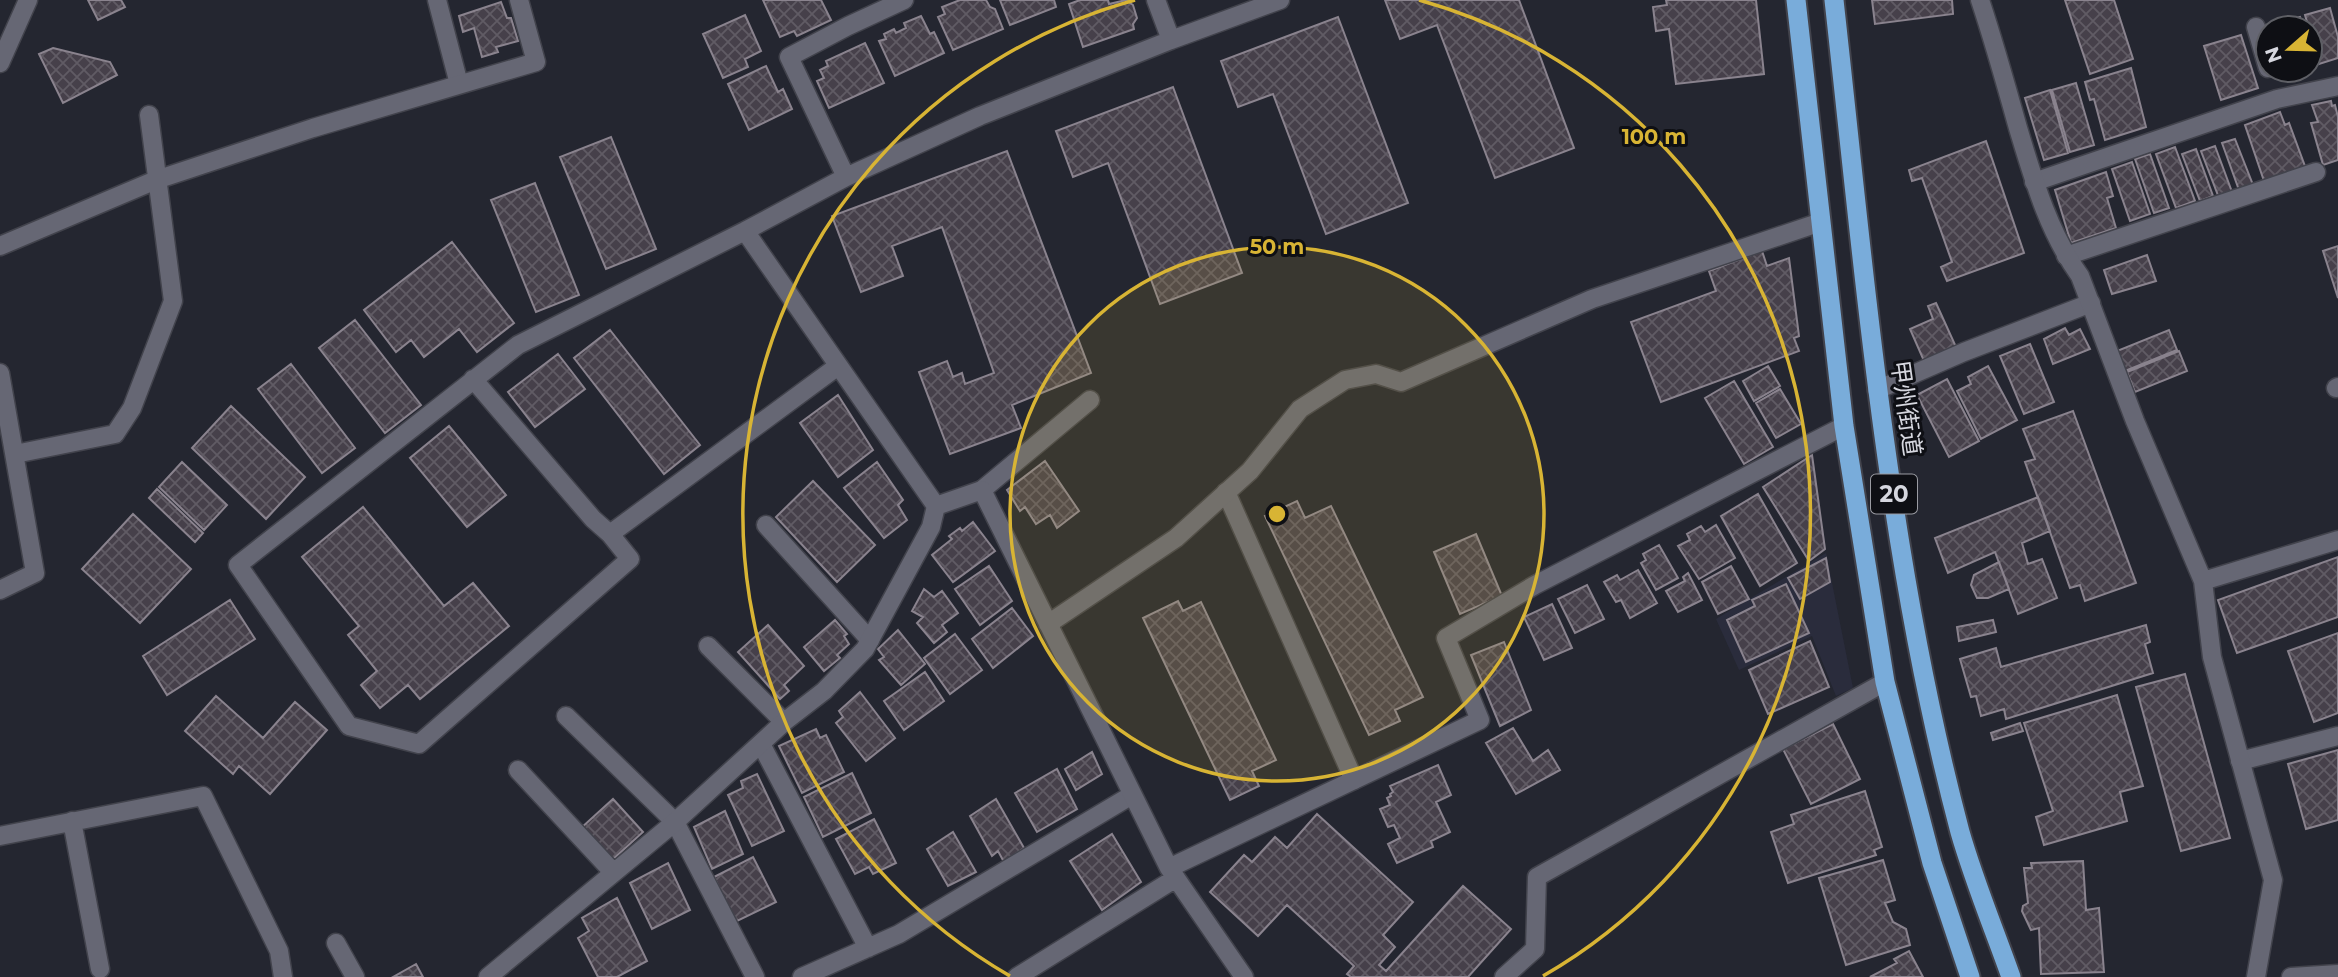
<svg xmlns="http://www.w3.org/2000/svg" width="2338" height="977" viewBox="0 0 2338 977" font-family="Montserrat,'Noto Sans JP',sans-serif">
  <defs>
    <pattern id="building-cross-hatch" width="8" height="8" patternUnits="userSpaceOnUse" patternTransform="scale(1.75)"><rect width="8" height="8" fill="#46404a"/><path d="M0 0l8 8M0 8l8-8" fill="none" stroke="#605b64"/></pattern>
  </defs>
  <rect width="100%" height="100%" fill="#242630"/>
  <path fill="#2a2c3c" d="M 1826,553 L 1853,688 L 1836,696 L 1812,636 L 1739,670 L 1716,619 Z"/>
  <path fill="url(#building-cross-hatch)" stroke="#8a838e" stroke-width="2" d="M 88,0 L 121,0 L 125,7 L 98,20 Z
    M 763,0 L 821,0 L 831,20 L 797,36 L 794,31 L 780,37 Z
    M 960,0 L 986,0 L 990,7 L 995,9 L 1003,29 L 953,50 L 938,17 L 945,14 L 942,7 Z
    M 1000,0 L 1054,0 L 1056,7 L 1010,25 Z
    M 1080,0 L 1108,0 L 1109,4 L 1126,0 L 1133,5 L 1137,18 L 1133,24 L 1134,29 L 1083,47 L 1069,4 Z
    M 1385,0 L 1519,0 L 1574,148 L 1495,178 L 1437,25 L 1400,39 Z
    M 1666,0 L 1756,0 L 1764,74 L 1676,84 L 1669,29 L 1656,31 L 1653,7 L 1667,5 Z
    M 1872,0 L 1952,0 L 1953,14 L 1875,24 Z
    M 2065,0 L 2114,0 L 2133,59 L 2090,74 Z
    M 501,2 L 507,18 L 511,18 L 518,41 L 496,47 L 498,52 L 482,57 L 474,28 L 463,32 L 459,16 Z
    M 2330,8 L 2338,37 L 2338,58 L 2319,64 L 2305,15 Z
    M 745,15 L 761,51 L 745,59 L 748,67 L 723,78 L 703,34 Z
    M 921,16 L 930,34 L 934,32 L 944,53 L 895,76 L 879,41 L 886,39 L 884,34 L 894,29 L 896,33 L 906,28 L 904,23 Z
    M 1338,17 L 1408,203 L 1326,234 L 1273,94 L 1238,107 L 1221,61 Z
    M 2300,17 L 2304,28 L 2278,28 L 2276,24 Z
    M 2241,35 L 2258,88 L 2221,100 L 2204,46 Z
    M 865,43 L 884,83 L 829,108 L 817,81 L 824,78 L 820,70 L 828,66 L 826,61 Z
    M 53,48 L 110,62 L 117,75 L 63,103 L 39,54 Z
    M 766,66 L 778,92 L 783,89 L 792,109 L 749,130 L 728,84 Z
    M 2131,68 L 2146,127 L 2105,140 L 2094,99 L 2090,100 L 2085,82 Z
    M 2076,83 L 2094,145 L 2070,152 L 2052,90 Z
    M 1173,87 L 1242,273 L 1160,304 L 1108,163 L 1073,177 L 1056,131 Z
    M 2050,90 L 2068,153 L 2044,160 L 2025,98 Z
    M 2331,101 L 2332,106 L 2335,105 L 2338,117 L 2338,160 L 2323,165 L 2311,123 L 2318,122 L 2312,105 Z
    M 2280,112 L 2285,125 L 2289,123 L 2306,169 L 2265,184 L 2245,125 Z
    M 611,137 L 656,249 L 606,269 L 560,157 Z
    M 2235,139 L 2253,185 L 2239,190 L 2222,143 Z
    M 1986,141 L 2024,253 L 1947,281 L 1941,267 L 1952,262 L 1922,178 L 1912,181 L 1909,170 Z
    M 2215,146 L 2232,192 L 2219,198 L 2201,151 Z
    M 2175,147 L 2195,201 L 2176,208 L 2156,154 Z
    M 2196,149 L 2213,196 L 2200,201 L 2182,154 Z
    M 1007,151 L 1091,373 L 1012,405 L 1021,428 L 950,454 L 919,372 L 947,361 L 953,377 L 962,373 L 965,384 L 994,373 L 942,227 L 892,246 L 903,276 L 861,292 L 832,216 Z
    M 2150,154 L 2169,208 L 2154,213 L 2135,159 Z
    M 2132,162 L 2150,214 L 2130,221 L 2112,169 Z
    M 2106,172 L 2113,196 L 2107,198 L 2116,228 L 2071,243 L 2055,190 Z
    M 535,183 L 579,295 L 536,312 L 491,200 Z
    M 452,242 L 514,323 L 477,352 L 459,329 L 424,357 L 411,340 L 396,352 L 364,310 Z
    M 2338,246 L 2338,298 L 2323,251 Z
    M 1762,251 L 1767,266 L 1789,258 L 1799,336 L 1794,338 L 1799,351 L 1661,402 L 1631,322 L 1716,291 L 1709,271 Z
    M 2147,255 L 2156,281 L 2112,294 L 2104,270 Z
    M 1936,303 L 1956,347 L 1924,361 L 1910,329 L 1933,319 L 1928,306 Z
    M 355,320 L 421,405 L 385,433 L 319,348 Z
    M 2065,328 L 2069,335 L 2080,329 L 2090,349 L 2053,364 L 2044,339 Z
    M 610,330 L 700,445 L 664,474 L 574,358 Z
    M 2169,330 L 2177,350 L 2125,371 L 2117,351 Z
    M 2030,344 L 2054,402 L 2024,414 L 2000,356 Z
    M 2179,351 L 2187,371 L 2135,392 L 2127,372 Z
    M 558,354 L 585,389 L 535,427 L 508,392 Z
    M 291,364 L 355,448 L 322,473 L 258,389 Z
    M 1768,366 L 1780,386 L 1754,401 L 1743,381 Z
    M 1988,366 L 2017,420 L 1981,439 L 1957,391 L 1971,384 L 1968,377 Z
    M 1947,379 L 1979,441 L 1949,457 L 1917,395 Z
    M 1734,381 L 1773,447 L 1744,464 L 1705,398 Z
    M 1780,389 L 1801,424 L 1776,438 L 1756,403 Z
    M 838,395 L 873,450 L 838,477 L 800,423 Z
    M 231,406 L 305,477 L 266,519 L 192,448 Z
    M 2073,411 L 2136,583 L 2085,601 L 2080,585 L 2070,588 L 2025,462 L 2035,459 L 2023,429 Z
    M 449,426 L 506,495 L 467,527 L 410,458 Z
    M 1812,455 L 1825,549 L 1809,561 L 1763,487 Z
    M 1045,461 L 1079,511 L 1057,528 L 1050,515 L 1036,524 L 1025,507 L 1020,511 L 1007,490 Z
    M 182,462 L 227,505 L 204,530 L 159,487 Z
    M 877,462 L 903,500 L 898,505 L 907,520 L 884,538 L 844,488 Z
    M 813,481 L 875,545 L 837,582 L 776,517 Z
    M 157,489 L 203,533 L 195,542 L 149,498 Z
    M 1758,494 L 1797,563 L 1760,586 L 1721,516 Z
    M 2038,497 L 2050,531 L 2022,543 L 2028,564 L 2042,559 L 2057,598 L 2018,614 L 1995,552 L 1948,573 L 1935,538 Z
    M 1297,501 L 1305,518 L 1331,506 L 1423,697 L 1395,710 L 1400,721 L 1369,735 L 1265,516 Z
    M 363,507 L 444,606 L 473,583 L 509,626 L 420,699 L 408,685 L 380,708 L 361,685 L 377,671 L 348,635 L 359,626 L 302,557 Z
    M 133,514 L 191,569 L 140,623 L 82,569 Z
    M 973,522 L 995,551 L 953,582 L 932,555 L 952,539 L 949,536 L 960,528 L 962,531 Z
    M 1716,525 L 1735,558 L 1699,579 L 1678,546 L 1690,540 L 1687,534 L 1701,526 L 1705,532 Z
    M 1476,534 L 1502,596 L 1460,614 L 1434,552 Z
    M 1659,545 L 1678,578 L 1656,590 L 1641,563 L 1646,560 L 1643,554 Z
    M 2338,557 L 2338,617 L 2237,653 L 2218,600 Z
    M 1826,558 L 1830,582 L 1800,599 L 1788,578 Z
    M 1999,562 L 2009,589 L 1988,598 L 1977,598 L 1971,585 L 1974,575 Z
    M 989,566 L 1012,601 L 980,625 L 955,589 Z
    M 1731,566 L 1749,599 L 1718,614 L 1702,582 Z
    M 1638,570 L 1657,603 L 1630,618 L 1621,600 L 1616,602 L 1604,582 L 1617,575 L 1620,580 Z
    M 1688,573 L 1702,600 L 1678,612 L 1666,591 L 1685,581 L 1683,577 Z
    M 1786,584 L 1809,633 L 1746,662 L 1727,620 L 1755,606 L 1752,600 Z
    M 1587,585 L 1604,619 L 1575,633 L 1558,599 Z
    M 924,589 L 934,597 L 942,591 L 958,613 L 942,625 L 947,632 L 934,643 L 917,623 L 923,617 L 912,611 Z
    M 230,600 L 255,639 L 167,695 L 143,656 Z
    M 1178,601 L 1183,611 L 1201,602 L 1276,760 L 1252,771 L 1259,786 L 1230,800 L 1143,618 Z
    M 1552,604 L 1572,648 L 1544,660 L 1524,617 Z
    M 1012,608 L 1033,636 L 993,668 L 972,639 Z
    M 835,620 L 847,634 L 844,636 L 849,644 L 837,655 L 840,658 L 824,671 L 804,647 Z
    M 1993,620 L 1996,632 L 1959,641 L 1957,627 Z
    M 768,625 L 804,666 L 784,685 L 789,691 L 780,699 L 738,652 Z
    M 2146,625 L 2150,642 L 2145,644 L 2153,673 L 2006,719 L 2004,709 L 1981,716 L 1976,696 L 1971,697 L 1960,659 L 1996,648 L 2001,667 Z
    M 898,630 L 925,664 L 901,685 L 879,660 L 884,657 L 878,649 Z
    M 2338,633 L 2338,713 L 2314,722 L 2288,651 Z
    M 955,634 L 982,670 L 950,694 L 924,658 Z
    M 1810,641 L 1829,687 L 1768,714 L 1749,670 Z
    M 1504,642 L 1531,710 L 1500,726 L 1471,655 Z
    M 925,672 L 944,701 L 904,730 L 884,701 Z
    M 2185,674 L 2230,838 L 2181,851 L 2136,687 Z
    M 860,692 L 895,738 L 866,761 L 836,723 L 843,717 L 839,711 Z
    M 2117,695 L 2143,786 L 2120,792 L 2127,821 L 2044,845 L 2036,817 L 2053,811 L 2024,723 Z
    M 216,696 L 263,738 L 295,702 L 327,730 L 270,794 L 239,766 L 233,774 L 185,731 Z
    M 2020,723 L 2023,731 L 1993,740 L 1991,733 Z
    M 1833,724 L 1860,779 L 1811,804 L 1783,749 Z
    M 1513,728 L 1533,761 L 1548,750 L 1560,770 L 1516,794 L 1486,743 Z
    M 816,729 L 820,738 L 826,735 L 844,772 L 802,793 L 779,746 Z
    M 2338,750 L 2338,820 L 2306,829 L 2288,764 Z
    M 1092,752 L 1102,774 L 1076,790 L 1065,769 Z
    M 1438,765 L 1451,795 L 1436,802 L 1450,832 L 1431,841 L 1433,847 L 1397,863 L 1388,844 L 1400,838 L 1394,825 L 1388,827 L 1380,809 L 1390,805 L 1387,798 L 1391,796 L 1390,794 L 1393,792 L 1390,786 Z
    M 1057,769 L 1077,809 L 1037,832 L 1015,793 Z
    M 852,773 L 871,813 L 823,837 L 804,797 Z
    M 757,774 L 784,831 L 752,846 L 728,795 L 743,788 L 741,781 Z
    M 1865,791 L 1882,847 L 1874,850 L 1876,855 L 1788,883 L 1771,832 L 1794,824 L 1791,815 Z
    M 613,799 L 643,832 L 611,861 L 581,828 Z
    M 996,799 L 1024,848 L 1004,862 L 998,851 L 992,856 L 970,816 Z
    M 725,811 L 743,854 L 712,869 L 694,827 Z
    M 1317,814 L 1413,902 L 1383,935 L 1395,947 L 1379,965 L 1386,971 L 1463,886 L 1511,929 L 1468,977 L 1351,977 L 1347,974 L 1354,966 L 1287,905 L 1258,936 L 1210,892 L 1244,855 L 1252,862 L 1275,837 L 1287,848 Z
    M 874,819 L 896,863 L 873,874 L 869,867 L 855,874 L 836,839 Z
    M 953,832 L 976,872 L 948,886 L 927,849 Z
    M 1112,834 L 1141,882 L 1102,910 L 1070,861 Z
    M 753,857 L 776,902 L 735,922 L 714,877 Z
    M 1883,860 L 1895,900 L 1885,903 L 1893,922 L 1906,929 L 1910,945 L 1846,965 L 1819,878 Z
    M 2083,861 L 2086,910 L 2099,908 L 2104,972 L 2041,974 L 2039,928 L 2031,930 L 2022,911 L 2023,906 L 2028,903 L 2024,868 L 2032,868 L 2031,863 Z
    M 668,863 L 690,910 L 652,929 L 630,883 Z
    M 617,898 L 647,961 L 617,977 L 598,977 L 578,938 L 589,931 L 582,918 Z
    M 1909,951 L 1923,977 L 1870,977 L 1897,963 L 1894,959 Z
    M 416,964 L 423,977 L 393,977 Z"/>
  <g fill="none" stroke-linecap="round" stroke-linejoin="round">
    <defs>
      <path id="service" d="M 437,0 L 459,84
        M 2256,27 L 2268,68
        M 2034,182 L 2277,99 L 2338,86
        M 2066,256 L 2316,172
        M 2336,388 L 2338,387
        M 1877,390 L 1964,352 L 2091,303
        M 982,490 L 1090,400
        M 1226,492 L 1354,780
        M 766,525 L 870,640
        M 708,646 L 784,722
        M 566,716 L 675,822 L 755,977
        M 761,744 L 868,948
        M 2240,761 L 2338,736
        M 72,821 L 100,969
        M 0,836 L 203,796 L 279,951 L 283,977
        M 336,943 L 355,977
        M 802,977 L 899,934 L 1132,795
        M 1504,977 L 1535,949 L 1537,877 L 1885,682"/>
      <path id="minor" d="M 1156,0 L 1171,40
        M 1980,0 C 1994,42 2006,85 2018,128 C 2034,181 2048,231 2080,276 L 2135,421 L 2203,581 L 2212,657 L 2273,880 L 2256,977
        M 846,177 L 789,57 L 848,26 L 904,0
        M 0,246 L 156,180 L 313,128 L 536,62 L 519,0
        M 838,366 L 610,534 L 630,559 L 419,744 L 349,726 L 238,565 L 518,345 L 745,231 L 846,177 L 980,116 L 1171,40 L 1280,0
        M 0,373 L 35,573 L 0,590
        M 473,379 L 593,519 L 610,534
        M 15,454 L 115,434 L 132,408 L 173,301 L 149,115
        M 936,506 L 982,490 L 1169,868 L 1244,977
        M 2203,581 L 2338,540
        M 1048,624 L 1176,538 L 1250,471 L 1300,409 L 1345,380 L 1376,374 L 1401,382 L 1592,299 L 1821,222
        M 518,770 L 613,872
        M 1169,868 L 1480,720 L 1446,638 L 1535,585 L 1844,426
        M 488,977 L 675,822 L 784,722 L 824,691 L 865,649 L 931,527 L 936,506 L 745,231
        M 1017,977 L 1176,878
        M 2291,977 L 2338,974"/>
      <path id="tertiary" d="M 0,63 L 28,0"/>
      <path id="trunk" d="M 1796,0 L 1844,426 L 1885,682 L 1932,863 L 1970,977
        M 1834,0 C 1865,278 1888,561 1960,832 C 1974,881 1994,929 2011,977"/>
    </defs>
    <use href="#service" stroke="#42434c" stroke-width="21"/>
    <use href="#minor" stroke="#42434c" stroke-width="21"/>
    <use href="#tertiary" stroke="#42434c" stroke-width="21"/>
    <use href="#trunk" stroke="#42434c" stroke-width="23"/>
    <use href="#service" stroke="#666774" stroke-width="18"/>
    <use href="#minor" stroke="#666774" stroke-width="18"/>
    <use href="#tertiary" stroke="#666774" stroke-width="18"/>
    <use href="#trunk" stroke="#79acda" stroke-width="19"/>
  </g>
  <circle cx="1277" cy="514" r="267" fill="#d8b434" fill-opacity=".12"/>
  <g fill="none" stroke="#d8b434" stroke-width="3.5">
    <circle cx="1277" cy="514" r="267"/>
    <path d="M1010 976A533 533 0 0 1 1135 0M1419 0A533 533 0 0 1 1543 976"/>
  </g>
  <g text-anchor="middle" stroke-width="6" stroke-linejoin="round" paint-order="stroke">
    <rect fill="#0e0f14" stroke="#9a9ba2" stroke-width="2" x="1871" y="474.5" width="46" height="39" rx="5"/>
    <g font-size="23" font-weight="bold" fill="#d6d7df">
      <text x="1894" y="502">20</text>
    </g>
    <g font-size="24" fill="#d6d7df" stroke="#0e0f14">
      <text transform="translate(1906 408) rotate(82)" y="8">甲州街道</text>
    </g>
  </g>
  <circle cx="1277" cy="514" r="10" fill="#d8b434" stroke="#0e0f14" stroke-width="3.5"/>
  <g font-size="21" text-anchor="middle" font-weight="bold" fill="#d8b434" stroke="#0e0f14" stroke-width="6" stroke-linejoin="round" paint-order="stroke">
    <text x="1654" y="144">100 m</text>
    <text x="1277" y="254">50 m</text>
  </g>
  <g transform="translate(2289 49) rotate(250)"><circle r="33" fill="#0e0f14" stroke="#5e5f65" stroke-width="2"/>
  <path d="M0-5L12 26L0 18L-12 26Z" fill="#d8b434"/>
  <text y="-10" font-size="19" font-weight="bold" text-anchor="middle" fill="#d6d7df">N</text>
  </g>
</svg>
